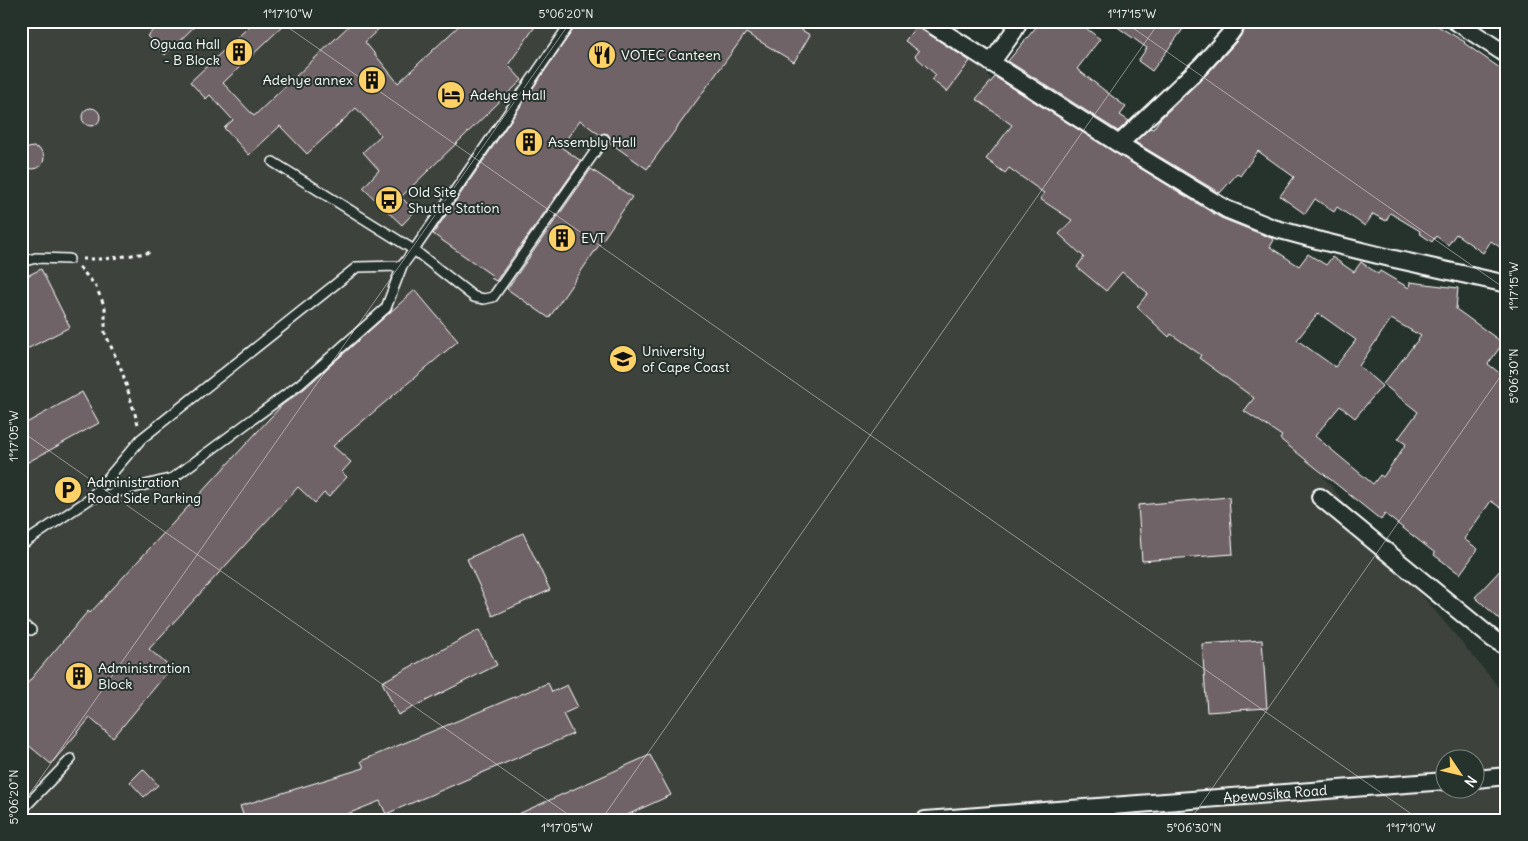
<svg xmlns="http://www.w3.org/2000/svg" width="1528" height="841" viewBox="0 0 1528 841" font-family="Delius,sans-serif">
  <rect width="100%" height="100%" fill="#26332d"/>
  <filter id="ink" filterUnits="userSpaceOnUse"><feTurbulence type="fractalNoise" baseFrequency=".02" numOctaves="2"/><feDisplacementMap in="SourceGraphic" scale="10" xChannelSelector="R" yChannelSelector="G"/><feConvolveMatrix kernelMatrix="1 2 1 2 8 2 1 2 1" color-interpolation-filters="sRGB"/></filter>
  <g filter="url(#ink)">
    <path fill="#3c423e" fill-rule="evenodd" d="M 21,21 L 943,21 L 1507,697 L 1507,820 L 21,820 ZM 1446,758 L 1476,758 L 1476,788 L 1446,788 Z"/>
    <path fill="#706467" stroke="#fff" fill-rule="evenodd" d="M 163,21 L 200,21 L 165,55 L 147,36 Z
      M 255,21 L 288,21 L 223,83 L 254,116 L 354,21 L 387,21 L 365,42 L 398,83 L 464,21 L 539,21 L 508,65 L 522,80 L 401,197 L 415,211 L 402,225 L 363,188 L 379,170 L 363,152 L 381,135 L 356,108 L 307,154 L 280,126 L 249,155 L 224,128 L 233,120 L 210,95 L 206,99 L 190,82 Z
      M 579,21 L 786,21 L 810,35 L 794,62 L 746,33 L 647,169 L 609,142 L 610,137 L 608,134 L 604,133 L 600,135 L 580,120 L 561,147 L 581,161 L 496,281 L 491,278 L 493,276 L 433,234 Z
      M 1041,21 L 1077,21 L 1100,39 L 1077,69 L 1126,107 L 1120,115 L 1129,121 L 1118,131 L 1008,61 Z
      M 1109,21 L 1189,21 L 1152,71 L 1138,61 L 1147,48 Z
      M 1249,21 L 1429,21 L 1465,42 L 1464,43 L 1507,73 L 1507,252 L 1491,241 L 1483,253 L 1456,234 L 1448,245 L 1436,236 L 1432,242 L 1419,233 L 1420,231 L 1390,213 L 1386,221 L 1373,214 L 1365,226 L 1337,207 L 1334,212 L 1315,199 L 1305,214 L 1280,196 L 1294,177 L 1258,151 L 1240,176 L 1237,174 L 1220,193 L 1135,142 L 1150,128 L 1153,129 L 1160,119 L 1209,72 L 1237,41 L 1247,27 Z
      M 917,25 L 921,29 L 970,61 L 947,92 L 932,80 L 936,75 L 915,56 L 919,51 L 905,41 Z
      M 995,77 L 1114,152 L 1221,218 L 1271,238 L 1274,240 L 1270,247 L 1299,266 L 1308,254 L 1326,265 L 1332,257 L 1354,272 L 1361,262 L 1378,274 L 1380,271 L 1409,288 L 1410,282 L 1458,288 L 1456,309 L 1503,343 L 1488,364 L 1507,379 L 1507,512 L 1491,501 L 1464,539 L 1478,549 L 1460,574 L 1434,555 L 1435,553 L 1385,514 L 1381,520 L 1280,439 L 1282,436 L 1244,411 L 1254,398 L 1199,358 L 1201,355 L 1171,334 L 1169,337 L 1137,307 L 1148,293 L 1122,272 L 1106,291 L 1077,267 L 1084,257 L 1059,234 L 1072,220 L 1040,199 L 1044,193 L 1009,168 L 1005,173 L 986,159 L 1012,125 L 976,99 ZM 1318,313 L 1356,340 L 1335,367 L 1297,340 ZM 1391,319 L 1421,336 L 1383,384 L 1418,412 L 1398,439 L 1406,444 L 1383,477 L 1380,475 L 1373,484 L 1315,436 L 1340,406 L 1355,418 L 1382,386 L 1359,366 Z
      M82 117a9 9 0 1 1 18 0a9 9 0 1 1-18 0Z
      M22 158a11 11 0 1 1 22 0a11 11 0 1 1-22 0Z
      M 591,169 L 632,197 L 549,318 L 507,289 Z
      M 41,269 L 70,327 L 21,352 L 21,279 Z
      M 415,290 L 458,341 L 333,446 L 351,462 L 342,472 L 347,477 L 329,497 L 324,493 L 315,503 L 298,487 L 149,649 L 171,668 L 113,738 L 90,718 L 51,764 L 21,739 L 21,691 L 88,611 L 90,613 L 282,405 L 304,389 Z
      M 82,392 L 99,423 L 21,466 L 21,426 Z
      M 1229,497 L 1233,554 L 1142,561 L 1138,505 Z
      M 523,533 L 550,590 L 493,616 L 467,559 Z
      M 1507,563 L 1507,626 L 1475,597 Z
      M 479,630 L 497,665 L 398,715 L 382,682 Z
      M 1262,640 L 1267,708 L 1207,712 L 1202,644 Z
      M 548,683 L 552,692 L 567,685 L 578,707 L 563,714 L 573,734 L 386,814 L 380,801 L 332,820 L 245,820 L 240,806 L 364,768 L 361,761 Z
      M 650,755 L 671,795 L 616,820 L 505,820 Z
      M 143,769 L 158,785 L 144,797 L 130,782 Z"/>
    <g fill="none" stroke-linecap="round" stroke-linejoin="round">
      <defs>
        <path id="service" d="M 273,162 L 414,250 L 572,21
          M 21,262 L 36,258 L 69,259
          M 90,499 L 173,478 L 300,384 L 386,308 L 402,266 L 414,250 L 474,297 L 484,299 L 493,297 L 604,139
          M 21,545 L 90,499 L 141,439 L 357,267 L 402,266
          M 21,623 L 31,630
          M 21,811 L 71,759"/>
        <g id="minor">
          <path d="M 926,21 L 1119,144 L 1226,209 L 1273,228 L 1321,241 L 1390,258 L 1507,284"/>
          <path d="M 1455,21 L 1507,55"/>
          <path d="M 991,63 L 1014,31 L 1019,21"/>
          <path d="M 1119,144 L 1202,65 L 1229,35 L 1239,21"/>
          <path d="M 1320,497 L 1493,639 L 1507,647"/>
          <path d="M 1476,779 L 1507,776"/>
          <path id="s1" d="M 925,820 L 1446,781"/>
        </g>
      </defs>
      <use href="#service" stroke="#fff" stroke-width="12"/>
      <use href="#minor" stroke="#fff" stroke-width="20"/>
      <path stroke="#fff" stroke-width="3" stroke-dasharray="4 4" stroke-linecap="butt" d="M 82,259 L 105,259 L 153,252
        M 79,267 L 95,285 L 105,307 L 105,333 L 122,371 L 138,424"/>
      <use href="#service" stroke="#26332d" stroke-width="9"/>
      <use href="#minor" stroke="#26332d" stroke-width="16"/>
    </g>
  </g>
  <path fill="none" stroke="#fff" stroke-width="1" stroke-opacity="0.45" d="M 279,21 L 1420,820M 1123,21 L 1507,290M 21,431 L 576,820M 21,806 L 571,21M 601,820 L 1160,21M 1190,820 L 1507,367"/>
  <defs>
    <symbol id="building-disc" viewBox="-11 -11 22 22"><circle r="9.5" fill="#ffd166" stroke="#26332d"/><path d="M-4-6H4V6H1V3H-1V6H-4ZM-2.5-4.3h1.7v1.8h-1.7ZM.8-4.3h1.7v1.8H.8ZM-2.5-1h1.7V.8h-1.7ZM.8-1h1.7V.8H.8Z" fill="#111"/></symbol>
    <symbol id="restaurant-disc" viewBox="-11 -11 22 22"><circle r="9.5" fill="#ffd166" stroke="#26332d"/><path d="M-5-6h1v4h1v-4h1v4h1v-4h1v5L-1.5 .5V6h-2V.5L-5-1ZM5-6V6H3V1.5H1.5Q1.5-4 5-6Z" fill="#111"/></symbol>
    <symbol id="hotel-disc" viewBox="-11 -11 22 22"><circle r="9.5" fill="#ffd166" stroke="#26332d"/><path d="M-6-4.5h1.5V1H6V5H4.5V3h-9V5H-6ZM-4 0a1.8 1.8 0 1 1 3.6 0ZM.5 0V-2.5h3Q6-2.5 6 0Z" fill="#111"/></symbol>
    <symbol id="bus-disc" viewBox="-11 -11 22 22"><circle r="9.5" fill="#ffd166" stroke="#26332d"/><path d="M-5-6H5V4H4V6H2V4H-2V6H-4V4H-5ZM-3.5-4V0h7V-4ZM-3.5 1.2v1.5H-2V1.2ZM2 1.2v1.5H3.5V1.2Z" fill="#111"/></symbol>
    <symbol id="university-disc" viewBox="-11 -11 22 22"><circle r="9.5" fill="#ffd166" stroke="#26332d"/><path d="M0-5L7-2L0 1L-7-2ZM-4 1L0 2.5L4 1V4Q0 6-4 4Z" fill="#111"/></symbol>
    <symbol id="parking-disc" viewBox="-11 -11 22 22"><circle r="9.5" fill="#ffd166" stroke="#26332d"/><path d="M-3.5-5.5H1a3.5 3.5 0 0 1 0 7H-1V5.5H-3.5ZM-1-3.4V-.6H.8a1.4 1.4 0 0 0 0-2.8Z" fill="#111"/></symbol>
  </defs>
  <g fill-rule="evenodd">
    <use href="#building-disc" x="223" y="36" width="32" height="32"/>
    <use href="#restaurant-disc" x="586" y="39" width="32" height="32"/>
    <use href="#building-disc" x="356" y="64" width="32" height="32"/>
    <use href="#hotel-disc" x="435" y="79" width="32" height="32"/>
    <use href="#building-disc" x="513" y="126" width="32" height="32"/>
    <use href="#bus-disc" x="373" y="184" width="32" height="32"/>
    <use href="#building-disc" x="546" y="222" width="32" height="32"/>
    <use href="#university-disc" x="607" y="343" width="32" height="32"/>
    <use href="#parking-disc" x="52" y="474" width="32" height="32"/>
    <use href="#building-disc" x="63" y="660" width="32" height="32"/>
  </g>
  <g text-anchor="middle" stroke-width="4" stroke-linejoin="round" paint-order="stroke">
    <g font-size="14" fill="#fff" stroke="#26332d" text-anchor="start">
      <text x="220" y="49" text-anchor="end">Oguaa Hall<tspan x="220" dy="16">- B Block</tspan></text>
      <text x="621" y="60">VOTEC Canteen</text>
      <text x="353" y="85" text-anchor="end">Adehye annex</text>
      <text x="470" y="100">Adehye Hall</text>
      <text x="548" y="147">Assembly Hall</text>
      <text x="408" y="197">Old Site<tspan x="408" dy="16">Shuttle Station</tspan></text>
      <text x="581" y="243">EVT</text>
      <text x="642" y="356">University<tspan x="642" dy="16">of Cape Coast</tspan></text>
      <text x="87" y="487">Administration<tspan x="87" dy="16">Road Side Parking</tspan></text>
      <text x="98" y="673">Administration<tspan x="98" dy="16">Block</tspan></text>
    </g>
    <g font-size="14" fill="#fff" stroke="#26332d">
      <text dy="5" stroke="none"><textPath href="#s1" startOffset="351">Apewosika Road</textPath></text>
    </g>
  </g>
  <rect width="1528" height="841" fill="none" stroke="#26332d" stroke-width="55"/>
  <g transform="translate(1460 774) rotate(125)"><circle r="24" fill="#26332d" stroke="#7d8581"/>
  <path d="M0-4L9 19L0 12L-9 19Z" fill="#ffd166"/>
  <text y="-8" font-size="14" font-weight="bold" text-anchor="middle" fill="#ffffff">N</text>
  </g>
  <rect x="28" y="28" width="1472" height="786" fill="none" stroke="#fff" stroke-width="2"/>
  <g font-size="12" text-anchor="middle" fill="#fff">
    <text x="288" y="18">1°17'10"W</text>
    <text x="566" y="18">5°06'20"N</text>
    <text x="1132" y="18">1°17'15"W</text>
    <text transform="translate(1514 286) rotate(-90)" y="4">1°17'15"W</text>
    <text transform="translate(1514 376) rotate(-90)" y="4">5°06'30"N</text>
    <text transform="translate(14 436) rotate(-90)" y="4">1°17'05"W</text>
    <text transform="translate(14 797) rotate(-90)" y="4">5°06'20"N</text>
    <text x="567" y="832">1°17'05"W</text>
    <text x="1194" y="832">5°06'30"N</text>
    <text x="1411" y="832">1°17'10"W</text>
  </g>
</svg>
